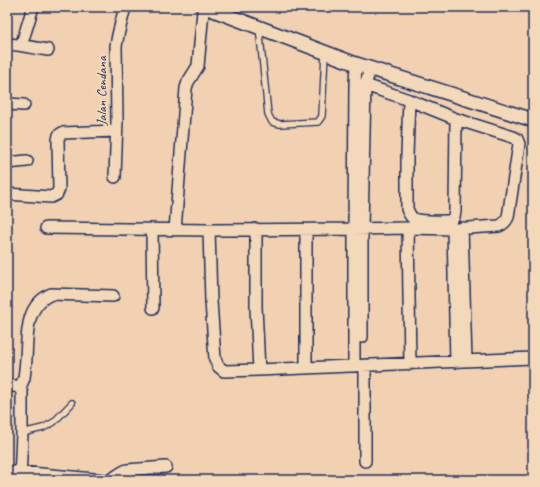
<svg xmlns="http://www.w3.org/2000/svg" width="540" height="487" viewBox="0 0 540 487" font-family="Caveat,sans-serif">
  <rect width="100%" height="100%" fill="#f2d0b2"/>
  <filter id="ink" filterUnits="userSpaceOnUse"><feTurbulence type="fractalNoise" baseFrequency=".025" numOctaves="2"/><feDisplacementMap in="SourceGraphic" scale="8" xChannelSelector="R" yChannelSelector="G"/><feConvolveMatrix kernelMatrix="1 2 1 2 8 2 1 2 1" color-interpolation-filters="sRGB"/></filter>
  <g filter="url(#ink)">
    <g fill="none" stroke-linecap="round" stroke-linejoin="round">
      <defs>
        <path id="service" d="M 259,27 L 268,114 L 272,122 L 280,124 L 318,122 L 322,116 L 325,53
          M 22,433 L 43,428 L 54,422 L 72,403"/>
        <path id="minor" d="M 7,44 L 18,45 L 22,43 L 33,7
          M 18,45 L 48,50
          M 355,84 L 365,85 L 371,87 L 409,100 L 456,119 L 455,211 L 454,217 L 450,221 C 442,221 420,222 414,219 C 410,217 409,213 407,209 L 407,155 L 409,100
          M 7,104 L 24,105
          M 7,163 L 27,161
          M 115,177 L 117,120 L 116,46 L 118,35 L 125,7
          M 7,194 L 51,197 L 57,194 L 59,189 L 58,140 L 59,135 L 62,133 L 116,131
          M 46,228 L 209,230 L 354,229 L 408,228
          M 462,228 L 466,361
          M 152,229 L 153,308
          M 256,229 L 256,307 L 259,370
          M 453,229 L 456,362
          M 175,230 L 186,88 L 188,82 L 198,66 L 203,11 L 204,7
          M 209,230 L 211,301 L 215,359 L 218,366 L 224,371 L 259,370 L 533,358
          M 306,230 L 306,368
          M 362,337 L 362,229 L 365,85 L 368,76 L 369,68
          M 410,364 L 408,228 L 453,229 L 499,226 C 504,224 506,222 508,217 L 519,144 L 517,139 L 513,137 L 456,119
          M 365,365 L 365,461
          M 354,366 L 354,229 L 355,84 L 356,64
          M 7,385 L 20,387
          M 7,472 L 20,472 L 104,480
          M 20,480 L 22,433 L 22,393 C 21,391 20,389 20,387 C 21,385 23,381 24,378 C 24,376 25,372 25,369 C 29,342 21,308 51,294 L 113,296
          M 109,480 C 116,478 120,472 127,470 L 166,467"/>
        <path id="tertiary" d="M 205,7 L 356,64 L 533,120"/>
      </defs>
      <use href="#service" stroke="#1b2f5e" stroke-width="8"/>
      <use href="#minor" stroke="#1b2f5e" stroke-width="14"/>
      <use href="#tertiary" stroke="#1b2f5e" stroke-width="16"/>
      <use href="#service" stroke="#f4d8ba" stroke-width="5.5"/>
      <use href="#minor" stroke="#f4d8ba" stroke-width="11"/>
      <use href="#tertiary" stroke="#f4d8ba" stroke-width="13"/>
    </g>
  </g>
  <g text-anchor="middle" stroke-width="4" stroke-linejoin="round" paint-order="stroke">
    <g font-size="14" fill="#1b2f5e" stroke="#f4d8ba">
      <text transform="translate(101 91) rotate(-90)" y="5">Jalan Cendana</text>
    </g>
  </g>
  <rect width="540" height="487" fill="none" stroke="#f4d8ba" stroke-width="24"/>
  <rect x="12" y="12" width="516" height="463" fill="none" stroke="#1b2f5e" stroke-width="1.5" filter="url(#ink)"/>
</svg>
